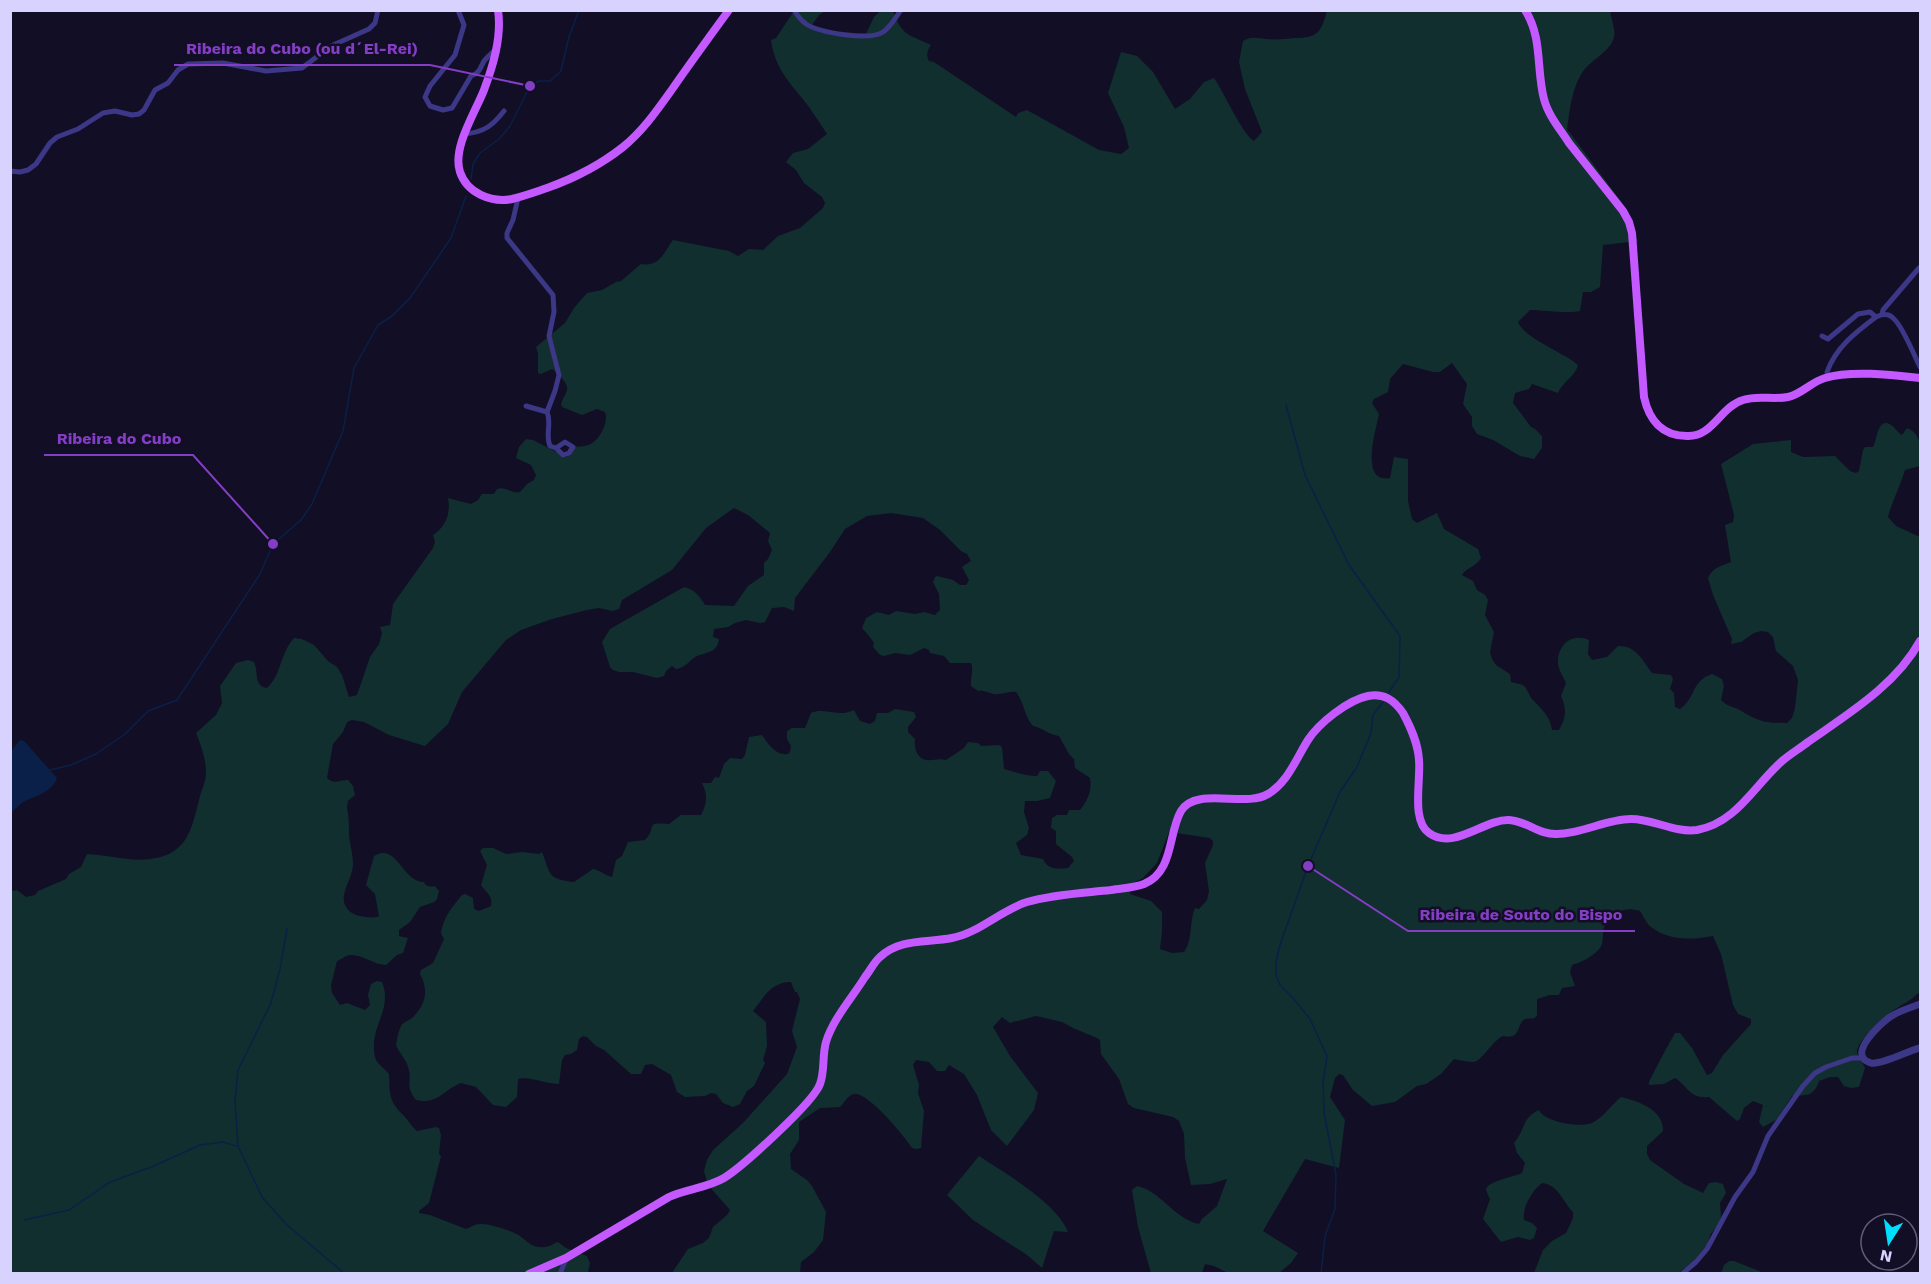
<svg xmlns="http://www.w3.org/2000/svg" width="1931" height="1284" viewBox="0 0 1931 1284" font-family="'Work Sans',sans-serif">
  <rect width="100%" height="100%" fill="#120e25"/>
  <path fill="#112f2f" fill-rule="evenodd" d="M 794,11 L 825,11 L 819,15 L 812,25 L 819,32 L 864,38 L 874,17 L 880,11 L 893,11 C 902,36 908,34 931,45 C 927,51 926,55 929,61 L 934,62 L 1016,117 L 1018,113 L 1027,110 L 1099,150 L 1121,154 L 1129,148 L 1124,127 L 1108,93 L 1121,52 L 1137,56 L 1153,72 L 1175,109 L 1190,99 L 1204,82 L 1214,78 C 1224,92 1242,134 1254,141 L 1262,132 L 1245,89 L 1239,62 L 1243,41 C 1250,36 1258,38 1266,39 C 1276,40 1286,39 1295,38 C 1318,38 1321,32 1327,11 L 1610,11 C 1611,17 1613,23 1614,29 C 1618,48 1594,57 1584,70 C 1572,86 1570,109 1567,129 L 1623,204 L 1638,241 L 1603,245 L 1600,287 L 1591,292 L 1583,292 L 1580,311 C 1569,314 1543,310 1530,310 L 1518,322 C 1525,339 1563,352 1578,365 C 1575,377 1563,381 1558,393 L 1532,384 L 1529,389 L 1515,393 L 1513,403 L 1531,427 L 1535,429 L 1542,436 L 1542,448 L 1534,459 L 1520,456 L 1493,440 L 1477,434 L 1472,426 L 1472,417 L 1463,404 L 1467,384 L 1452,363 L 1440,372 L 1433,372 L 1403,364 L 1390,379 L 1388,392 L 1374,399 L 1372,403 L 1379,414 C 1376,430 1359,483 1390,478 L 1394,457 L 1408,459 L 1408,501 L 1412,519 L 1417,523 L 1437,513 L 1444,529 L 1478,549 L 1481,558 C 1476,567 1467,567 1462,575 L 1473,581 L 1477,590 L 1485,595 L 1488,600 L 1485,615 L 1494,632 L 1490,652 L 1492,659 L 1496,665 L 1510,674 L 1511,682 C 1516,684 1521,683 1524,686 C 1528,690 1529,695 1532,699 C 1541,709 1550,715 1552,730 L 1559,730 C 1566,718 1567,709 1561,696 L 1566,683 C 1563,676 1557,668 1558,660 C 1559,643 1573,633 1589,640 L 1588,654 L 1592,660 L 1607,657 L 1618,646 C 1636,645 1643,661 1652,673 L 1671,675 L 1673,679 L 1670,689 L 1674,693 L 1675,707 L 1680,709 C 1696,698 1691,681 1712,674 L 1722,679 L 1724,686 L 1721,700 C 1727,706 1731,706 1738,709 C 1758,721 1763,723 1787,723 L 1792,718 L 1795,708 L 1798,680 L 1793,666 L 1776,651 L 1773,637 L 1768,632 L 1761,631 L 1754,633 L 1741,642 L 1731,644 L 1732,639 L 1713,595 L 1708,578 C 1713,567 1721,566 1731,562 L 1725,525 L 1733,522 L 1734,515 L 1721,464 L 1753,444 L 1791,440 L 1791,452 L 1803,457 L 1835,456 L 1850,471 L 1856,473 L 1859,471 L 1863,450 L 1865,447 L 1873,447 C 1877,442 1877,416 1891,425 C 1895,427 1897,432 1902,435 L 1907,428 C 1923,434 1920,451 1920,466 L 1905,470 C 1900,487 1892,501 1888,517 L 1896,526 L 1920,537 L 1920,993 L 1917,994 C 1911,1001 1902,1004 1894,1010 C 1885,1016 1858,1040 1857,1051 C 1857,1057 1863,1063 1865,1068 L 1859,1087 L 1851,1088 L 1844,1086 L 1838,1077 L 1830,1077 L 1819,1081 C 1814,1097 1806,1095 1792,1096 L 1776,1120 L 1763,1127 L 1759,1122 L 1763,1105 L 1753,1101 L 1744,1108 L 1740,1119 L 1737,1121 L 1709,1097 C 1689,1099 1688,1086 1675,1078 L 1664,1084 L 1649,1085 L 1649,1082 C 1657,1065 1666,1049 1675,1033 L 1680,1033 L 1692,1048 L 1707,1075 L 1712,1073 L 1723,1055 L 1751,1024 L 1751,1019 L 1738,1014 L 1733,1005 L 1721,954 L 1713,936 C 1693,940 1669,941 1651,927 C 1646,923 1644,917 1640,911 C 1625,906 1613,912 1605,925 C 1601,932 1605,941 1600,948 C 1594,956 1582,962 1572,965 L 1570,972 L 1575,986 L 1562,988 L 1559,995 L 1550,995 L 1537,999 L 1537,1015 L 1535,1018 C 1532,1019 1528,1018 1525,1019 C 1516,1024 1522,1040 1503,1036 C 1492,1041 1482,1061 1474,1062 C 1468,1062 1460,1060 1454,1059 L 1441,1074 L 1426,1084 L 1417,1086 L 1395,1102 L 1372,1106 L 1353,1090 L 1343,1075 L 1339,1074 L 1335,1078 L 1330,1097 L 1345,1120 L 1339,1168 L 1305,1159 L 1263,1231 L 1298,1253 L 1291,1263 L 1279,1273 L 1228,1273 L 1214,1266 L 1205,1264 L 1202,1273 L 1151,1273 L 1138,1227 L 1132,1190 L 1137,1186 C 1161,1191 1173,1218 1199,1224 L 1202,1219 L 1217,1206 L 1227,1179 L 1210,1184 L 1191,1185 L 1185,1158 L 1184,1134 L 1179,1121 L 1173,1117 L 1134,1108 L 1128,1104 L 1119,1079 L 1101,1054 L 1100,1040 L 1097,1038 L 1073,1028 L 1062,1022 L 1036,1016 L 1010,1023 L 1002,1017 L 993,1027 L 1010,1056 L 1038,1093 L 1034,1110 L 1007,1146 L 991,1130 L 977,1095 L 964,1074 L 949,1065 L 945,1071 L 937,1071 L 929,1062 L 916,1060 L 913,1065 L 919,1085 L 918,1093 L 924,1111 L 921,1148 L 917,1149 L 912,1148 C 905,1137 867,1091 854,1094 C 848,1095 844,1103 840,1107 L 820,1108 L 799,1122 L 799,1140 L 790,1154 L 791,1169 L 807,1180 L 812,1186 L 826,1212 L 823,1240 L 814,1252 L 801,1262 L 800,1273 L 672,1273 L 688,1249 L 703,1243 L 709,1238 L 713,1227 L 727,1215 L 730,1210 L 708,1185 L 704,1171 L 707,1160 L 713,1150 L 743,1123 L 787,1074 L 797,1047 L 792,1031 L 800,999 L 797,992 L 795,992 L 791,982 C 771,982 764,997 753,1011 L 766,1022 L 767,1046 L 763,1060 L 765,1063 L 754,1086 L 747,1091 L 740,1104 L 733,1107 L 723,1103 L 716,1094 L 711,1093 L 705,1096 L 685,1097 L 677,1092 L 671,1075 L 652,1064 L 645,1065 L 641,1074 L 631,1074 L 604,1050 L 596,1046 L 587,1037 L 583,1036 L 579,1039 L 577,1050 L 571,1054 L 565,1055 L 562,1060 L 559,1084 C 545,1084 530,1076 518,1079 L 517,1097 L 506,1107 L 493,1105 L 476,1087 L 461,1083 C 443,1090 438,1105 416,1100 C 404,1085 413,1081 408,1067 C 406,1059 399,1053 396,1045 C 397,1039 398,1032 401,1026 C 403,1022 408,1021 412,1018 C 426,1005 429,990 420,974 L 421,970 L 433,963 L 444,939 L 441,933 C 443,918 452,907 462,895 L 465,894 L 473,898 L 474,909 L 479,911 L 491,906 C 493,895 486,893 481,885 L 487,865 L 480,851 L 483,848 L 493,848 L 506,854 L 522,852 L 539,854 L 542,852 C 551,875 547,879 574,882 L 593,869 C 600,870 604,875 612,877 L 616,860 L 622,856 L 628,842 L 645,840 C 658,827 643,822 669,824 L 681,815 L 701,815 C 707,804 708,795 702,783 L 711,783 L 715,777 L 719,778 L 724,764 L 730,758 L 742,759 L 745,755 L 749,737 L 762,735 C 768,744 776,756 788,754 L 790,752 L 791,746 L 787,739 L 787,731 L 792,728 L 805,728 L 811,713 C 825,707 836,718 854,710 L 860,721 L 870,724 L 875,721 L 877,713 L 888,713 L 895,709 L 914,712 L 916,717 L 908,727 L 908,732 L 915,739 C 914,746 916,758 926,760 C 932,761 938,758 946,760 L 964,748 L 968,742 L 978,743 L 981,746 L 999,745 L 1002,747 L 1004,769 C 1015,772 1025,776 1037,776 L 1040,771 L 1048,771 L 1056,781 L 1050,798 L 1037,801 L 1025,801 L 1024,812 L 1029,828 L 1027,835 L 1016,843 L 1021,855 L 1043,859 C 1048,870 1057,869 1068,868 L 1074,861 L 1072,857 L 1056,844 L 1056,831 L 1051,828 L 1052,818 L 1057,815 L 1067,815 L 1069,810 L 1080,810 C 1088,800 1092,791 1090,778 L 1075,768 L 1074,759 L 1069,754 L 1059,736 C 1049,735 1043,728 1033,726 C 1023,714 1026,706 1016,692 C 1009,691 1002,695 994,694 C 987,693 985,690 978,691 L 971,686 C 970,678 974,670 971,663 L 950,663 L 944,656 L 930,653 L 929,650 L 924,648 L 910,655 L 895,653 L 884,656 L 880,655 L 873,647 L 874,643 L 869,636 L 862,628 L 866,618 L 877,612 L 889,615 L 896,611 L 915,614 L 924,612 L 935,615 L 940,610 L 939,594 L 933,582 L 935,577 L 937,576 L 953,580 L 960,585 L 966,585 L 969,580 L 962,567 L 971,561 L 967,554 L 961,551 L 940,530 L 923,518 L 891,513 L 867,516 L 845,529 L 830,552 L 795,598 L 794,611 L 784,607 L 772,608 L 765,622 L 760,623 L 746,620 L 735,623 L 728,627 L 714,629 L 713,637 L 719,639 C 717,653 707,652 697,656 C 689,660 686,668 676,669 L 672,666 L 666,671 L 664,676 L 657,678 L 633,672 L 619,672 L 613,670 L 610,667 L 602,642 L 610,629 L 684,587 C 694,589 700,596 705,605 L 734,606 L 748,586 L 764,575 L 764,563 L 768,559 L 772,550 L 768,541 L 770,533 L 748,515 L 734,508 L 706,528 L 672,570 L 622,600 L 619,609 L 612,611 L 599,608 L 587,610 L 552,619 L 521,630 L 506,640 L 462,692 L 448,724 L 425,746 L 389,735 L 364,722 L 352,720 L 347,722 L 343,732 L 333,744 L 327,778 C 334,785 339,780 348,780 L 353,786 L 355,795 L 348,801 L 347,808 C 349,817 349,826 349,836 C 350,845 353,854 353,864 C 353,875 346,884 344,895 C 341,914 362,919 377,917 L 379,916 L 375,894 L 366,885 L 374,856 C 397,842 402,882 424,882 C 426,887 430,887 435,886 L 439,891 L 437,899 L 434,902 L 420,907 L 410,922 L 399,930 L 399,936 L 408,938 L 403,953 L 397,955 L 386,965 C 374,965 364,955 351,955 C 346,955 342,959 337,961 L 331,985 L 332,993 L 340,1005 L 347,1003 L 365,1010 L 370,1005 L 368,995 L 371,984 L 377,981 L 382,982 C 394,1011 366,1029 376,1060 C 378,1065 386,1069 389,1074 C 390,1092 388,1099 401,1113 C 407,1118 411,1126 417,1131 L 436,1127 L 439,1128 L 441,1135 L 439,1154 L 441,1156 L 429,1203 L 419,1211 L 419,1213 L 430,1215 L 466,1229 C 471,1227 475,1224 480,1224 C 488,1223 513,1231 520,1236 C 528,1242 534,1249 545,1247 C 549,1247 554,1243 558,1242 L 566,1248 L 587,1256 L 590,1263 L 588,1272 L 11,1274 L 11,891 L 17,890 L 26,897 L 35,895 L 38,891 L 66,879 L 69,874 L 81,867 L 87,854 C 109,855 133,863 156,858 C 188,852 192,827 199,800 C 201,791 206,781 206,773 C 206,759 201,745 196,733 L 216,715 L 222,703 L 220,686 L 236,663 L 248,660 L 254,662 C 259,672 253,686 267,688 C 282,674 280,653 294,638 L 302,639 L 314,645 L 328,661 L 337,667 L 342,675 L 349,697 L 357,695 L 370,657 L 379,644 L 382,633 L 380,627 L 390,625 L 393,604 L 433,548 L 435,542 L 433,535 C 446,527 451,512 448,498 L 471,504 L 478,500 L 482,494 L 494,494 L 497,489 C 506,486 511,494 520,492 L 527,484 L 534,480 L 536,475 L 531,465 L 516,458 L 519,447 L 526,439 L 533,440 L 566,457 L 573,447 C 578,446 583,447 588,445 C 599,442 609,422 605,412 L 597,409 L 582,415 L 562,407 L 561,404 C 562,399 566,395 567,390 C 569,384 557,372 552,369 L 541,374 L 538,373 L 538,353 L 536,347 L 565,323 L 574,308 L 587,293 L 602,290 L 616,282 L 621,281 L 641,264 C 660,267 664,252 673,240 L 729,251 L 738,256 L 749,249 L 763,250 L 778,236 L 800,228 L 823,208 L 825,203 L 822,197 L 804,183 L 796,170 L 786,162 L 793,153 L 808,149 L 827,134 C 819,122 811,109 802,98 C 786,79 774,64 771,40 L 776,38 ZM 1169,832 L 1210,838 L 1213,841 L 1213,845 L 1205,863 L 1209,891 L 1207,900 L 1199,909 L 1195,908 C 1189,922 1193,940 1184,952 L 1172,953 L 1160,949 L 1162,931 L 1162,912 L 1151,901 L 1130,894 L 1132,884 L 1143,878 L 1157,863 Z
    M 1621,1097 C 1638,1101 1664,1110 1663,1131 L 1647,1146 L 1647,1154 L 1650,1160 L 1684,1184 L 1703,1193 L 1709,1183 L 1716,1182 L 1723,1184 L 1726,1193 L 1720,1203 L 1721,1216 L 1720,1222 L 1710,1235 L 1708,1243 L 1699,1258 L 1678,1273 L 1534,1273 L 1543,1250 L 1552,1241 L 1566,1233 L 1573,1218 L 1573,1212 C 1562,1201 1559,1185 1542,1183 C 1532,1191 1522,1207 1524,1220 L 1532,1223 L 1537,1228 L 1534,1238 L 1530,1240 L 1518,1237 L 1501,1242 L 1483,1219 L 1490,1199 C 1489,1197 1486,1191 1486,1189 C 1488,1181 1514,1177 1522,1173 L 1525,1163 L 1517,1153 L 1514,1143 C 1516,1140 1518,1138 1520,1134 C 1525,1123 1526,1116 1539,1110 C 1544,1122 1580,1128 1592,1123 C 1603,1118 1612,1104 1621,1097 Z
    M 979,1156 C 1005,1173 1058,1204 1068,1232 L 1054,1231 L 1042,1268 L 1027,1255 L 973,1220 L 947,1195 Z
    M 1729,1261 L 1734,1261 L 1764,1273 L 1721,1273 L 1724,1265 Z"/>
  <path fill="#0a2048" d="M 20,740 L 24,741 L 57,778 C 51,794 35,795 22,803 C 18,806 14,810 11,813 L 11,751 Z"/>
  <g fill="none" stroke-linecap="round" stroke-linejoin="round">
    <path stroke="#0a2048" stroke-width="1.5" d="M 471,179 L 473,164 L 480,153 L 499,139 L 510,126 L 530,86 L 539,81 L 550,81 L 561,71 L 569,37 L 579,10
      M 1286,405 L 1305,475 L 1349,565 L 1400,636 L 1399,677 L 1387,695
      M 50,770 L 71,765 L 96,754 L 125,734 L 148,711 L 177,700 L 260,574 L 273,544 L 301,520 L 312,504 L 343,431 L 354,368 L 378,325 L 392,316 L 410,298 L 451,238 L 466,196
      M 287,928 L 280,969 L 271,1003 L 238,1070 L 235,1101 L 238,1146 L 262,1197 L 287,1225 L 345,1274
      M 24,1220 L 69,1210 L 110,1182 L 154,1166 L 200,1145 L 223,1142 L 236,1146
      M 1321,1274 L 1325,1236 L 1335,1209 L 1336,1175 L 1324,1113 L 1323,1083 L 1327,1056 L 1310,1019 L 1293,998 L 1280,985 L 1276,975 L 1276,962 L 1280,945 L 1308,866 L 1340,792 L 1357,767 L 1371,733 L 1373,715 L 1383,702"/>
    <path stroke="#3c3786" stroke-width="5" d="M 458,10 L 464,25 L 455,55 L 430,86 L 425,97 L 430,106 L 443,110 L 452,108 L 471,76 C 480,73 480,68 484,61 C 487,57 491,54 495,50
      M 794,10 C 797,15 802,21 806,24 C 820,33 870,41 883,32 C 890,28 896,17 901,10
      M 465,134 C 485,132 493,125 504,111
      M 10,171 L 20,172 L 28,170 L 36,164 L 50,143 L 57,137 L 78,129 L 103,113 L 115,111 L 132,115 L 139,114 L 144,110 L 155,90 L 168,83 L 178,70 L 188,64 L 223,63 L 266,71 L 302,68 L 331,46 L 369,29 L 375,23 L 378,10
      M 518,198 L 513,220 L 507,233 L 507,238 L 553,295 L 554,312 L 549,336 L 559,375 L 555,391 L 547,412 C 552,423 545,435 550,446 L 556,448 L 563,455 L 569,453 L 573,447 L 565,442 L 556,448
      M 1882,314 L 1883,310 L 1919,268
      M 1822,336 L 1828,339 L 1858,314 L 1870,312 L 1876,317 C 1882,314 1889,313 1894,319 C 1903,327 1914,355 1920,367
      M 1828,377 L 1827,372 C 1836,347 1856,332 1876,317
      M 526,406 L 547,412
      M 560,1274 L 566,1259
      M 1682,1274 L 1696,1262 L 1707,1249 L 1735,1197 L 1753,1172 L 1768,1136 L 1803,1086 L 1815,1073 L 1826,1067 L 1852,1058 L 1864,1058"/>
    <path stroke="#3c3786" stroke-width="7" d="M 1920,1004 C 1910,1008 1899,1011 1890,1017 C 1881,1023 1845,1056 1871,1063 C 1882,1065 1907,1051 1920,1048"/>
    <path stroke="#c459ff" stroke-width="8" d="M 498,10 C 502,37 493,66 484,90 C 475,113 452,148 460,172 C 467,193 491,203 512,199 C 524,196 535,192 547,188 C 575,178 599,166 623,147 C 643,131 658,109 673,88 C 691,62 710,36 729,10
      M 1525,10 C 1543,38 1536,69 1544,99 C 1548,115 1560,129 1569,143 C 1587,166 1605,188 1623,211 L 1629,222 L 1632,233 L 1644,397 C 1649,420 1662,436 1687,436 C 1713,437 1720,407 1743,400 C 1757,395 1773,400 1788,397 C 1802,394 1811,382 1825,378 C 1851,370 1893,375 1920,378
      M 529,1274 L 566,1258 L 669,1197 C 686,1189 707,1188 724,1178 C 742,1167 814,1102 820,1084 C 825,1071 822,1056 826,1042 C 833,1019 852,998 865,977 C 870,971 874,962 880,957 C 900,938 927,943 952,938 C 979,933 1001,910 1027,902 C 1054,894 1084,893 1111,890 C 1122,888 1134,888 1144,884 C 1174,872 1168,833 1181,811 C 1196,786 1245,808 1268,794 C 1288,782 1296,759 1308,740 C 1319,723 1348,700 1368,696 C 1384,693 1394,700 1403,713 C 1411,728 1418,743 1419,760 C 1421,781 1411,820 1429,833 C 1454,851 1484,819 1509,820 C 1527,821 1539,835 1557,834 C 1582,834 1606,819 1631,819 C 1654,819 1674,833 1697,830 C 1736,823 1754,786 1781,762 C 1789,755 1799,749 1808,742 C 1848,714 1896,685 1920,641"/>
  </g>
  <path fill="none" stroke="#843dc5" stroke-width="2" d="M530 86L430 65H174M273 544L193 455H44M1308 866L1408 931H1635"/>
  <g fill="#843dc5" stroke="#120e25" stroke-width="2">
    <circle cx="530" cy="86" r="6"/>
    <circle cx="273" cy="544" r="6"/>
    <circle cx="1308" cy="866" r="6"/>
  </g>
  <g font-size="16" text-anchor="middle" font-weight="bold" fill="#843dc5" stroke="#120e25" stroke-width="5" stroke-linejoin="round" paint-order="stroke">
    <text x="302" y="54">Ribeira do Cubo (ou d´El-Rei)</text>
    <text x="119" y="444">Ribeira do Cubo</text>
    <text x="1521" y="920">Ribeira de Souto do Bispo</text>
  </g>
  <rect width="1931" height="1284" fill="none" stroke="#d8d2ff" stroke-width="24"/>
  <g transform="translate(1889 1242) rotate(192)"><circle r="28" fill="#120e25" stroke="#615c7c" stroke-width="1.5"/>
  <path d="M0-4.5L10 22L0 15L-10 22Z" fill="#00defd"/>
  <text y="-9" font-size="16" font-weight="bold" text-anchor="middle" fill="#d8d2ff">N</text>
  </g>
</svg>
